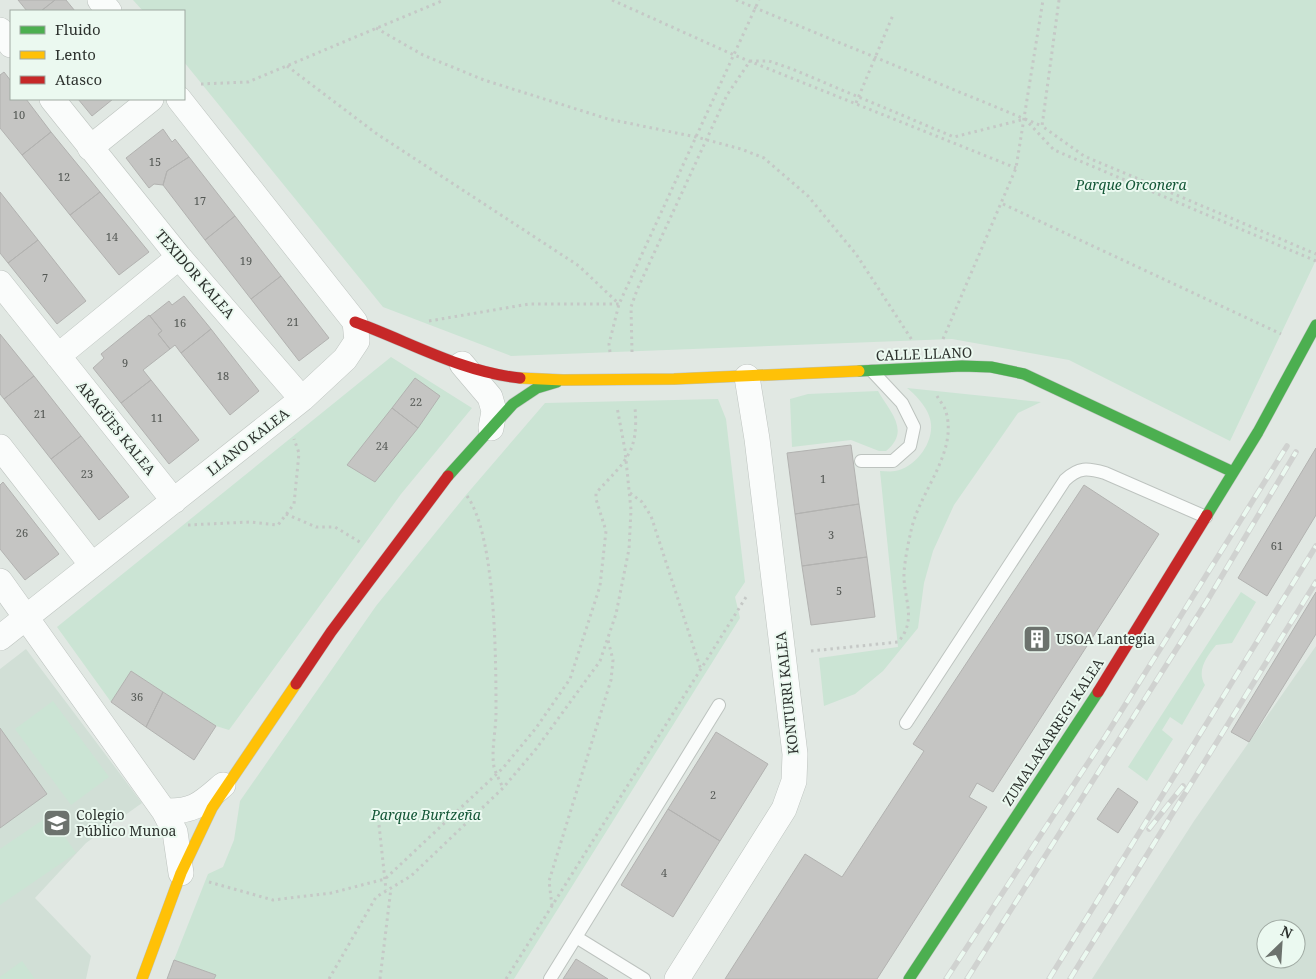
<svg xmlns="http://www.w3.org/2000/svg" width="1316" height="979" viewBox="0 0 1316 979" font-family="'Noto Serif',serif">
  <rect width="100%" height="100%" fill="#e1e8e3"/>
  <path fill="#d1dfd6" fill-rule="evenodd" d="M 1316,646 L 1316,979 L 1092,979 L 1194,821 ZM 1266,929 L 1296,929 L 1296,959 L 1266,959 Z
    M 26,649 L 142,803 L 86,843 L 35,898 L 91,956 L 86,979 L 0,979 L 0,669 Z"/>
  <path fill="#cbe4d4" d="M 133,0 L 1316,0 L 1316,260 L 1230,441 L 1069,360 L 952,339 L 511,356 L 383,307 L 184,62 L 184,11 L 143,11 Z
    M 391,357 L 472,408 L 401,494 L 229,730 L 216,726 L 131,671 L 111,702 L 57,627 Z
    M 907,388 L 1041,402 L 1018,413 L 954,505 L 933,551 L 924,583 L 918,628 L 883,671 L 855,694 L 824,706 L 819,658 L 898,647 L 880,471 C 885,471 890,472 895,471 C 915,468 933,444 931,424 C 930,410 917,396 907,388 Z
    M 878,391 C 890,412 911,431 886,451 L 879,451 L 851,440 L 792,447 L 790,399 L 808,394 Z
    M 718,399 L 726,419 L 745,582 L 735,597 L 740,618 L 514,979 L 214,979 L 215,975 L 174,960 L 208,874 L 223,867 L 234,840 L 240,801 L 376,606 L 466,495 L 545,403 Z
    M 1241,592 L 1256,602 L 1232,643 L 1216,645 C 1207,656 1196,671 1205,685 L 1182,725 L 1170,717 L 1162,730 L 1173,739 L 1147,781 L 1128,767 Z
    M 53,701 L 109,777 L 71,805 L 15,729 Z
    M 50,815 L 76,853 L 0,905 L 0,849 Z
    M 22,961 L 35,979 L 0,979 L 0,977 Z"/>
  <path fill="#c5c5c3" stroke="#b2b2b0" d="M 18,0 L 55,0 L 41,11 L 27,11 Z
    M 55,0 L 66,0 L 75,11 L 41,11 Z
    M 4,72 L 11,81 L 11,99 L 26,99 L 51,132 L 22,155 L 0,128 L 0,75 Z
    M 78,99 L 113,99 L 92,116 Z
    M 163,129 L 172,142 L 175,139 L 189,157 L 167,171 L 163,185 L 154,184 L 149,188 L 126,158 Z
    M 51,132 L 100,192 L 70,215 L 22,155 Z
    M 189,157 L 235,216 L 205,240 L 163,185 L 167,171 Z
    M 0,192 L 38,240 L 8,263 L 0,253 Z
    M 100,192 L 149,252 L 119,275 L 70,215 Z
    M 235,216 L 281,276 L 251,299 L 205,240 Z
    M 38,240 L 86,301 L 57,324 L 8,263 Z
    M 281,276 L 329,338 L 299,361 L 251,299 Z
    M 184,296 L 211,329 L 181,353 L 175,345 L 170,349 L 158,334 L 162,331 L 150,316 L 169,301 L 172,305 Z
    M 149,315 L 162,331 L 158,334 L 170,349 L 143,370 L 151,380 L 121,403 L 93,368 L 104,358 L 101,354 Z
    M 211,329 L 259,391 L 230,415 L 181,353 Z
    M 0,334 L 34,376 L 4,399 L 0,394 Z
    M 34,376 L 81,436 L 51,459 L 4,399 Z
    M 415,378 L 440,396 L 418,428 L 392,408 Z
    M 151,380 L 199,440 L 169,464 L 121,403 Z
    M 392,408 L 418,428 L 375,482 L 347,465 Z
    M 81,436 L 129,497 L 99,520 L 51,459 Z
    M 851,445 L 859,504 L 795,514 L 787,453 Z
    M 1316,448 L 1316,515 L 1267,596 L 1238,578 Z
    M 3,482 L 59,554 L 25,580 L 0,549 L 0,485 Z
    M 1084,485 L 1159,534 L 993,792 L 977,783 L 969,797 L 987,807 L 877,979 L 725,979 L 805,854 L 842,877 L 924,751 L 913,744 Z
    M 859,504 L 867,557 L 802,566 L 795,514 Z
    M 867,557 L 875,617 L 811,625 L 802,566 Z
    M 1316,592 L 1316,634 L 1249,742 L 1231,732 Z
    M 131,671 L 163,692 L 146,727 L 111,702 Z
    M 163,692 L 216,726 L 194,760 L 146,727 Z
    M 0,728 L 47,794 L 0,828 Z
    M 716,732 L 768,764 L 720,841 L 668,809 Z
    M 1118,788 L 1138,802 L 1118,833 L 1097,819 Z
    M 668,809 L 720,841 L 673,917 L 621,885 Z
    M 576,959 L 608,979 L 563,979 Z
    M 174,960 L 216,975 L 214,979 L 167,979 Z"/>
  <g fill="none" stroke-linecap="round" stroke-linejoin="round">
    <defs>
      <path id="lane" d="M 861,461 L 893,461 L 910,446 L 914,427 L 902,403 L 872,371
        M 906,723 L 1065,480 C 1079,467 1087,468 1105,473 L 1206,517
        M 576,937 L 719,705
        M 550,979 L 576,937 L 644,979"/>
      <path id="street" d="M 100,0 L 109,11
        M 0,30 L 11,45
        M 52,99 L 179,257 L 302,399
        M 90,148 L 151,99
        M 0,283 L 174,501
        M 58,356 L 179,257
        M 462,364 L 490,397 L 494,411 L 491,428
        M 0,447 L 92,565
        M 0,581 L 164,811 L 175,832 L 181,873
        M 0,638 L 302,399 L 345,359 L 357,341 L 355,322 L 179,99
        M 164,811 C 194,812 201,804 223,785
        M 677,979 L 784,809 L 794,781 L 795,754 L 757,439 L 747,377"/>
      <path id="fast" d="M 859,371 L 962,366 L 991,367 L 1024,374 L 1233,472
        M 448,476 L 513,404 L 537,388 L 557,382
        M 1207,515 L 1258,432 L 1316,325
        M 909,979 L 1098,692"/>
      <path id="slow" d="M 520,378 L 563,380 L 674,379 L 859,371
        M 142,979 L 181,873 L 212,808 L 296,684"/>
      <path id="jam" d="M 355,322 C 410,342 461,372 520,378
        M 296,684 L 331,632 L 448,476
        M 1098,692 L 1207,515"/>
    </defs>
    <use href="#lane" stroke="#bdc3bf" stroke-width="14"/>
    <use href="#street" stroke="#bdc3bf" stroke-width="26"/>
    <use href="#fast" stroke="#bdc3bf" stroke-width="12"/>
    <use href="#slow" stroke="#bdc3bf" stroke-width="12"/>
    <use href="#jam" stroke="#bdc3bf" stroke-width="12"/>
    <path stroke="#c5c8c6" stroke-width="3" stroke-dasharray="2.5 4" stroke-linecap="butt" d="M 612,0 L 734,55 L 1016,168
      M 736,0 L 1025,119 L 1054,150 L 1316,261
      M 1059,0 L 1042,126 L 1084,156 L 1316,254
      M 376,28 L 423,55 L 484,80 L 608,119 L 696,137 L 741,149 L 764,158 L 808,196 L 856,254 L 912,340
      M 287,66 L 377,134 L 579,266 L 619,304
      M 201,84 L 248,82 L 444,0
      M 856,103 L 893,15
      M 1003,204 L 1281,334
      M 429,321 L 529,304 L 619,304
      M 943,339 L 1016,168 L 1043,0
      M 610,352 L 609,344 L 619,304 L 759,0
      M 632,352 L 631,307 L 637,290 L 727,95 L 750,61 L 769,61 L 792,69 L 954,137 L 1025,119 L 1042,126
      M 630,493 L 642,502 L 651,516 L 701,670
      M 467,496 C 496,536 496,662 496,713 C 496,730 491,750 494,767 C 496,774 500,781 503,788
      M 286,514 L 316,527 L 335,527 L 363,544
      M 188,525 L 250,522 L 278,525 L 294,504 L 299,453 L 294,439
      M 811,651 L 898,642 C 918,620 903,598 904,573 C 905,559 908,544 911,531 C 919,492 958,453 946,412 C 945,407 940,401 937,396
      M 379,825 L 386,890
      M 209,882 L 273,900 L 331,893 L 385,879 L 503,768 L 536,728 L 570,679 L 600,586 L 606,531 L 596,499 L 596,493 C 625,461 639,453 635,408
      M 552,906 L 549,881 L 611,680 L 613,660 L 608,640
      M 329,979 L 376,897 L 411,876 L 503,788 L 536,749 L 600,661 L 616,614 L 629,549 L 631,510 L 625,450 L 617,407
      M 380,979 L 391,888
      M 506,979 L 748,594"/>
    <use href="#lane" stroke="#fafcfb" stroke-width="12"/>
    <use href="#street" stroke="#fafcfb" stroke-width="25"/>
    <use href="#fast" stroke="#4caf50" stroke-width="11"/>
    <use href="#slow" stroke="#ffc107" stroke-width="11"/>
    <use href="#jam" stroke="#c62828" stroke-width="11"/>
    <defs>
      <path id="rail" d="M 1149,829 L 1183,786
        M 946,979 L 1105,737 L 1287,446
        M 967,979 L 1207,601 L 1296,452
        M 1049,979 L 1316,546
        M 1070,979 L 1316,582"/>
    </defs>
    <use href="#rail" stroke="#d0d2d0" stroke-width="5.5"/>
    <use href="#rail" stroke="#ebf9f0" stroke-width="4" stroke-dasharray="11" stroke-linecap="butt"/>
  </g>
  <defs>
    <symbol id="building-square" viewBox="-11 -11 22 22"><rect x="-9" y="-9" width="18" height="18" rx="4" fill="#6c726d" stroke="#ebf9f0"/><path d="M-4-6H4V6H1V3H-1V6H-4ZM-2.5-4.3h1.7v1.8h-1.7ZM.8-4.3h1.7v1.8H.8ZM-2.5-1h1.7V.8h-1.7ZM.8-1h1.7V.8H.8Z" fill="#fff"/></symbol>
    <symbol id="school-square" viewBox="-11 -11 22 22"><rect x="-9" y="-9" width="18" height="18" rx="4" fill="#6c726d" stroke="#ebf9f0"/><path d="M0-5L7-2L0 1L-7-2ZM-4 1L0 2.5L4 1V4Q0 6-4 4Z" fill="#fff"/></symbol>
  </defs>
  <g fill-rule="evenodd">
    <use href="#building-square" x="1021" y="623" width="32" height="32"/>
    <use href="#school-square" x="41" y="807" width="32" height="32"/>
  </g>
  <g text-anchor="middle" stroke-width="4" stroke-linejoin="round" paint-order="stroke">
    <g font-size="11" fill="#535753">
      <text x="19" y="119">10</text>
      <text x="155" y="166">15</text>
      <text x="64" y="181">12</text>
      <text x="200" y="205">17</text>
      <text x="112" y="241">14</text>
      <text x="246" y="265">19</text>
      <text x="45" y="282">7</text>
      <text x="293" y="326">21</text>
      <text x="180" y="327">16</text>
      <text x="125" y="367">9</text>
      <text x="223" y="380">18</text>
      <text x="416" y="406">22</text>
      <text x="40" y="418">21</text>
      <text x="157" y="422">11</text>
      <text x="382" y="450">24</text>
      <text x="87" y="478">23</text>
      <text x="823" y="483">1</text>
      <text x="22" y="537">26</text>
      <text x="831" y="539">3</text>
      <text x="1277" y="550">61</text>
      <text x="839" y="595">5</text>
      <text x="137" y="701">36</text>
      <text x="713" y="799">2</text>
      <text x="664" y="877">4</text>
    </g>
    <g font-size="14" font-style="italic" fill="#145737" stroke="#ebf9f0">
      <text x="1131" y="190">Parque Orconera</text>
      <text x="426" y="820">Parque Burtzeña</text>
    </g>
    <g font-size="14" fill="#2d322e" stroke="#ebf9f0">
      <text transform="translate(195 274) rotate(49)" y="5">TEXIDOR KALEA</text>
      <text transform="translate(924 354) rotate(-2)" y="5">CALLE LLANO</text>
      <text transform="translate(116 428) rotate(51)" y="5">ARAGÜES KALEA</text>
      <text transform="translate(248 442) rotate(-38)" y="5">LLANO KALEA</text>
      <text transform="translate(787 693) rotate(-96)" y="5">KONTURRI KALEA</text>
      <text transform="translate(1053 732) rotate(-57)" y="5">ZUMALAKARREGI KALEA</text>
    </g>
    <g font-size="14" fill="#2d322e" stroke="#ebf9f0" text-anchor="start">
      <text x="1056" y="644">USOA Lantegia</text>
      <text x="76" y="820">Colegio<tspan x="76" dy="16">Público Munoa</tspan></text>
    </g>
  </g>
  <rect x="10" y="10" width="175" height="90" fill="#ebf9f0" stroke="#9fa9a2"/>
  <rect x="20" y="26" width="25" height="8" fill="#4caf50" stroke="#9fa9a2"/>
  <text x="55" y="35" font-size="15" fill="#2d322e">Fluido</text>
  <rect x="20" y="51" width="25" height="8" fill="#ffc107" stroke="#9fa9a2"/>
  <text x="55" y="60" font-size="15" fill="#2d322e">Lento</text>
  <rect x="20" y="76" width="25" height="8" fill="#c62828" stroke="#9fa9a2"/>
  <text x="55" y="85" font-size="15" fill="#2d322e">Atasco</text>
  <g transform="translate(1281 944) rotate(25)"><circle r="24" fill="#ebf9f0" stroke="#9fa9a2"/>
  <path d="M0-4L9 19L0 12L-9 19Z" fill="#6c726d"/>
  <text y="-8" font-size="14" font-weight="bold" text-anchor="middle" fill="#2d322e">N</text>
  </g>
</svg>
